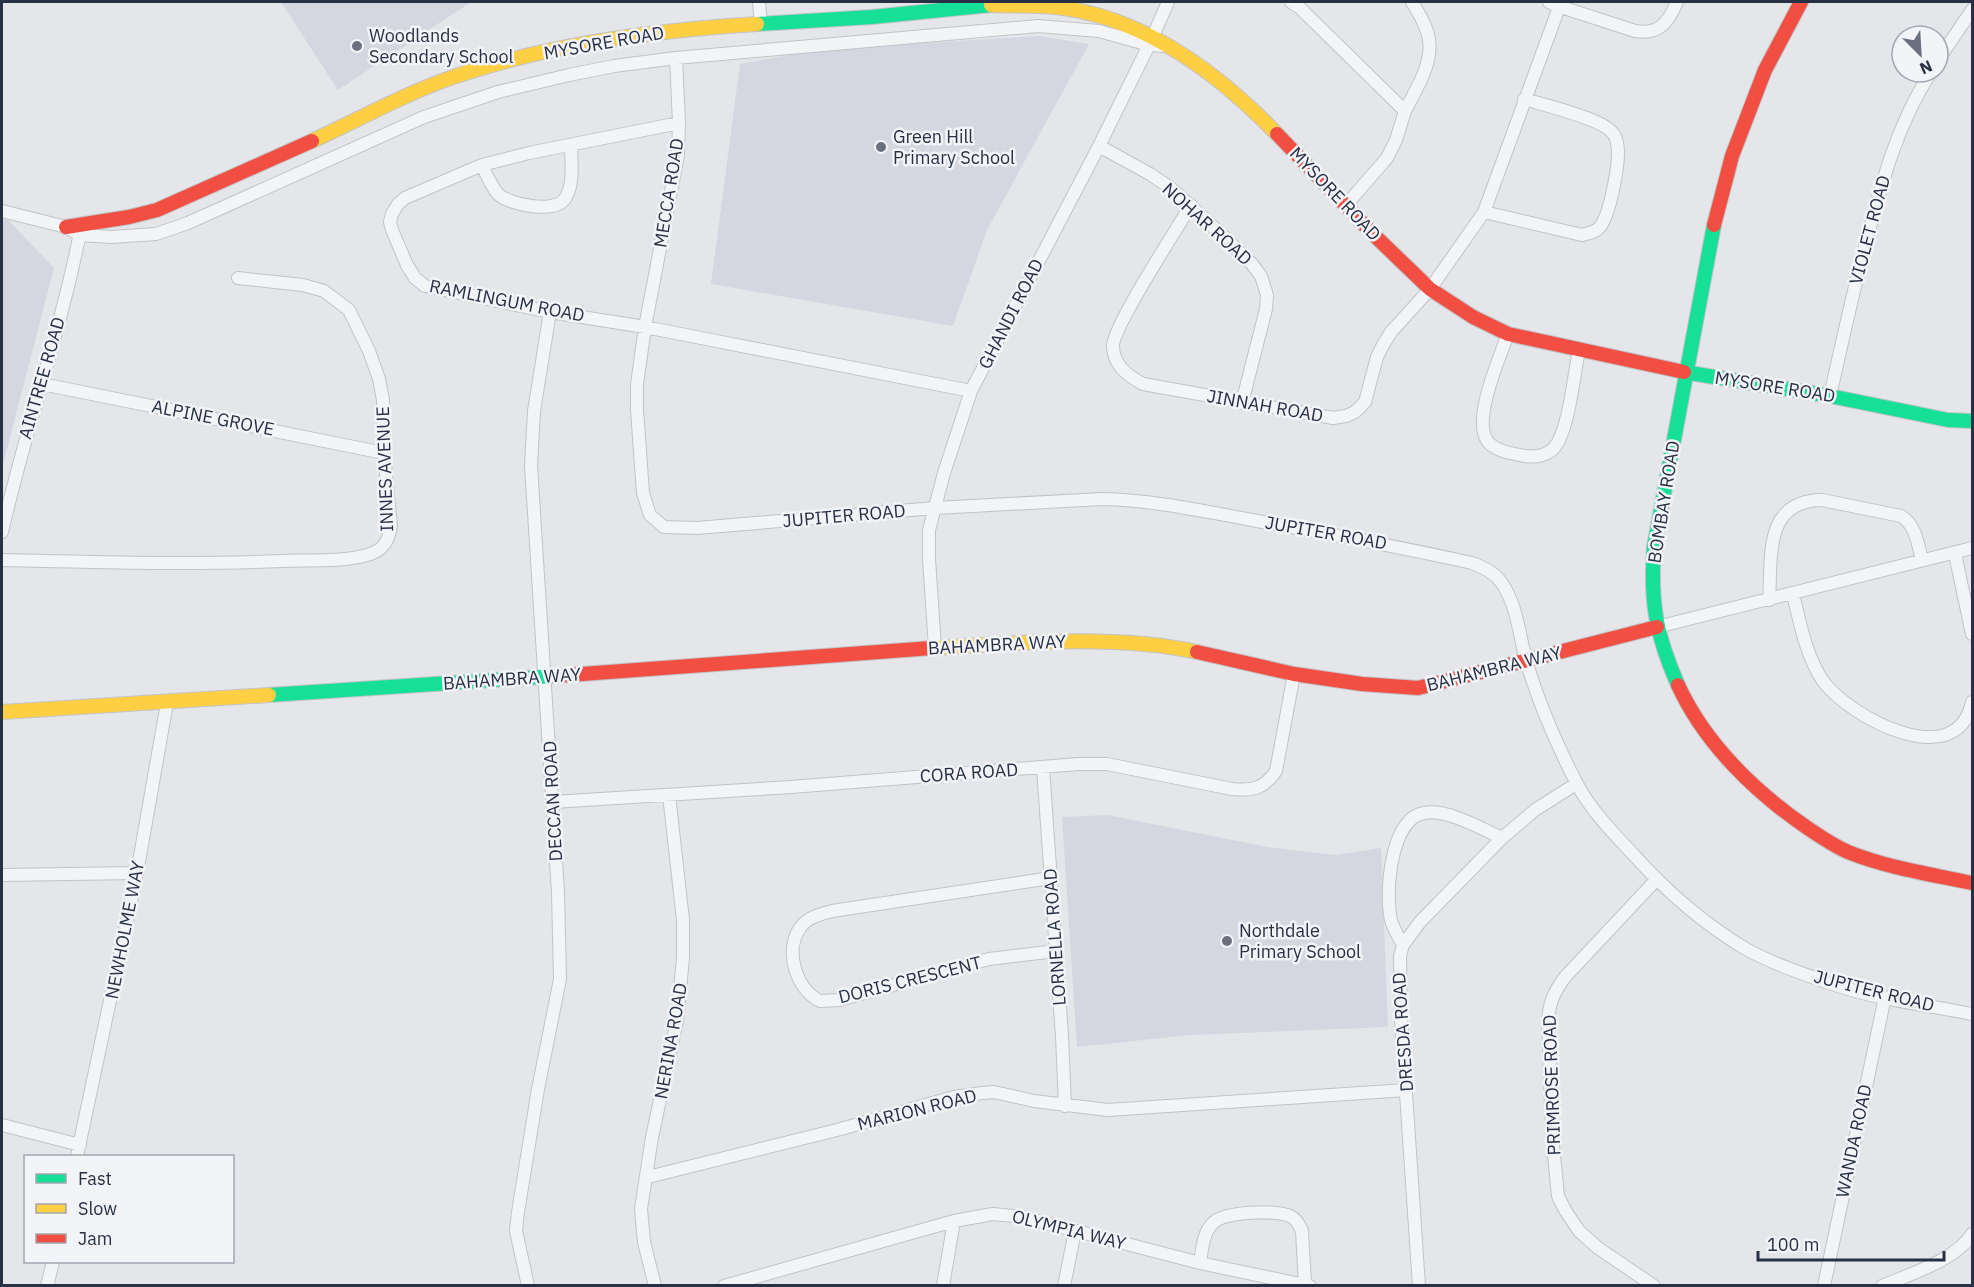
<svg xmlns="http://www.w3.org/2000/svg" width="1974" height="1287" viewBox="0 0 1974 1287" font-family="'IBM Plex Sans',sans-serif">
  <rect width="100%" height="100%" fill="#e4e6e9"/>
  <path fill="#d4d7df" d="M 281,2 L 471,2 L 338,90 Z
    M 1039,36 L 1089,44 L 987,230 L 953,326 L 711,284 L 740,64 L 823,49 Z
    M 2,218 L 7,219 L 54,268 L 2,468 Z
    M 1108,815 L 1268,847 L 1335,855 L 1381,848 L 1388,1027 L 1190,1035 L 1077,1047 L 1062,817 Z"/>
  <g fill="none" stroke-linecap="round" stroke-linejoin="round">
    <defs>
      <path id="street" d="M 759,2 L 761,24
        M 1291,2 L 1300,8 L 1405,111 L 1396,140 L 1387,158 L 1346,205
        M 1549,2 L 1558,6 L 1635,31 C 1659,35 1668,23 1677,2
        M 676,58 L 679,123 L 678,155 L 645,327 L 637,384 L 637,410 L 643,493 L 650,515 L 664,527 L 697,528 L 935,508 L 1102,499 C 1153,500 1202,511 1252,520 C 1325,533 1399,547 1472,563 C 1483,567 1494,572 1501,582 C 1517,604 1519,634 1526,660 C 1538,701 1556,743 1576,782 C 1589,808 1612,832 1632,853 C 1665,890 1704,924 1746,949 C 1773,964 1806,975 1835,985 C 1879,1000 1927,1005 1972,1014
        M 1938,60 L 1972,10
        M 1405,111 C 1415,91 1433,64 1429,40 C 1427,26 1419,14 1412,2
        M 679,123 L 529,153 L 482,165 L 405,198 L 398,204 L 392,214 L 390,222 L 392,230 L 407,265 L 415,278 L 425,286 L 550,312 L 645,327 L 971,391
        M 1099,146 L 1150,174 L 1172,189 L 1222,235 L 1252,264 L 1261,276 L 1267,295 L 1266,309 L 1242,403
        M 482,165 C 486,174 491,186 498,194 C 509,205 553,213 564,200 C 575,186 571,161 571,145
        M 1191,205 C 1177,229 1113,326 1113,346 C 1113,365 1128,376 1143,384 L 1333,418 L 1346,416 L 1355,412 L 1365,402 L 1377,357 L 1383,345 L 1391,332 L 1430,289 L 1484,212 L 1561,2
        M 2,211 L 66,227 L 80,235 L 111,237 L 156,234 L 188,223 L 424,117 L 498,92 L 569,75 L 614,66 L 676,58 L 1038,26 L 1099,31 L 1149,45 L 1166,46
        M 1484,212 L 1582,235 C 1588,233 1594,233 1599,228 C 1610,216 1621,159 1617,143 C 1616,137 1612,131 1607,128 C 1593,117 1544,105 1524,99
        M 1508,334 C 1500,357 1469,426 1490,444 C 1498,451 1509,453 1520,455 C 1530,458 1546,457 1554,448 C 1569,431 1574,373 1579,350
        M 42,384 L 384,453
        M 1830,396 C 1842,343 1853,291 1867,239 C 1882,181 1898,123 1931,72
        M 2,532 C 25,430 61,331 81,228
        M 1955,554 L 1972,634
        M 2,560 C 94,562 188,565 281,561 C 306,560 344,562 367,555 C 383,551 389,541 391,526 L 384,453 L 383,400 L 379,379 L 369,351 L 349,310 L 324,291 L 303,285 L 238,278
        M 1793,594 C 1800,623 1806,656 1823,681 C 1849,717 1957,775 1972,702
        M 1769,600 C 1772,557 1763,501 1822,500 L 1901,516 C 1916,525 1918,545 1922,560
        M 1657,627 L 1972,548
        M 935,648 L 929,559 L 929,530 L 944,473 L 971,391 L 1099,146 L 1149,45 L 1168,2
        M 1043,768 L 1062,1036 L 1065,1106
        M 553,802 L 791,787 L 1079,764 L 1107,764 L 1232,789 C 1252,791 1264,789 1276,771 L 1294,674
        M 2,875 L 137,873
        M 1051,878 L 832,911 C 821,914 807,917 800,928 C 784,951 796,989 820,1001 L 839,1000 L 989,959 L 1056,951
        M 1403,945 C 1399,937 1393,929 1391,920 C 1385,893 1390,819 1424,813 C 1446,808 1482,829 1502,838
        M 2,1125 L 80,1145
        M 77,1156 L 137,873 L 167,703
        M 648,1177 L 837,1130 L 954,1097 L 982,1093 L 994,1092 L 1034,1101 L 1108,1110 L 1406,1090
        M 1200,1263 C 1202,1250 1203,1232 1213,1223 C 1225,1211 1276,1210 1290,1216 C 1297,1219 1299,1225 1302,1231 L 1305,1284
        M 47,1286 L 53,1262
        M 528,1286 L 516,1231 L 518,1212 L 538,1089 L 560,979 L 558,892 L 531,465 L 534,411 L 550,312
        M 655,1286 L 644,1242 L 641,1209 L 652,1137 L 677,1021 L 683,958 L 683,920 L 669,795
        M 724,1286 L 954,1221 L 993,1214 L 1023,1217 L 1200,1263 L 1310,1286
        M 943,1286 L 954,1221
        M 1064,1286 L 1075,1231
        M 1419,1286 L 1401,1019 L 1400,956 L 1403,945 L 1420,922 L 1502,838 L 1535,810 L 1576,784
        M 1654,1286 L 1598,1248 L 1579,1231 L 1565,1210 L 1558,1196 L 1552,1135 L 1548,1021 C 1549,1003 1554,992 1565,977 L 1656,880
        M 1824,1286 L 1885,997
        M 1882,1286 C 1910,1274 1956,1260 1972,1234"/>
      <path id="fast" d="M 757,24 L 872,17 L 991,5
        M 1684,372 L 1830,396 L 1948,420 L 1972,421
        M 1678,685 C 1656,635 1650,602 1654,547 L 1714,225
        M 269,695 L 555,676"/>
      <path id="slow" d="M 991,5 C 1012,6 1034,5 1055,7 C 1142,16 1218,73 1277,134
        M 312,141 C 358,120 404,94 453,77 C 549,44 656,30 757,24
        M 932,648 C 1014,643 1117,634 1197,652
        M 2,712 L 269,695"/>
      <path id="jam" d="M 1277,134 L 1375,236 L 1430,289 L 1473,317 L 1508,334 L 1684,372
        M 1714,225 L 1732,156 L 1765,70 L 1801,2
        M 66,227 L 129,217 L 157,210 L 312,141
        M 1197,652 L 1294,674 L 1362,684 L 1418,688 L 1657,627
        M 555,676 L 932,648
        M 1678,685 C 1705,744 1756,793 1809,829 C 1821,837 1834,846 1848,852 C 1888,868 1930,874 1972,883"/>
    </defs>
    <use href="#street" stroke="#c1c3c7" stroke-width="14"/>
    <use href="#fast" stroke="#c1c3c7" stroke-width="16"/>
    <use href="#slow" stroke="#c1c3c7" stroke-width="16"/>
    <use href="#jam" stroke="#c1c3c7" stroke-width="16"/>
    <use href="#street" stroke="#f3f4f6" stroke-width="12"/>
    <use href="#fast" stroke="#16e098" stroke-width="14"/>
    <use href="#slow" stroke="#ffcf43" stroke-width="14"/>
    <use href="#jam" stroke="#f24e42" stroke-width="14"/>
  </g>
  <g fill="#6a707e" stroke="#f2f4f8" stroke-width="2">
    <circle cx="357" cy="46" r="6"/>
    <circle cx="881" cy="147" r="6"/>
    <circle cx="1227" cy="941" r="6"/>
  </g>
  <g text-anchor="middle" stroke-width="5" stroke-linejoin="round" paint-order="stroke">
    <g font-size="18" fill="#283045" stroke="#f2f4f8" text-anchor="start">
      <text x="369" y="42">Woodlands<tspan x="369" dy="21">Secondary School</tspan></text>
      <text x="893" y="143">Green Hill<tspan x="893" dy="21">Primary School</tspan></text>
      <text x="1239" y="937">Northdale<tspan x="1239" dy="21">Primary School</tspan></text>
    </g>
    <g font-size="18" fill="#283045" stroke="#f2f4f8">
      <text transform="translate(604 43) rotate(-10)" y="6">MYSORE ROAD</text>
      <text transform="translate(669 193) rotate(-81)" y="6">MECCA ROAD</text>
      <text transform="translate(1335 194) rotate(46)" y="6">MYSORE ROAD</text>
      <text transform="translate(1207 224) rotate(42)" y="6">NOHAR ROAD</text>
      <text transform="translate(1870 230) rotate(-75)" y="6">VIOLET ROAD</text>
      <text transform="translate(507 301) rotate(11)" y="6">RAMLINGUM ROAD</text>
      <text transform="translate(1011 314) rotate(-63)" y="6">GHANDI ROAD</text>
      <text transform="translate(42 378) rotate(-74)" y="6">AINTREE ROAD</text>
      <text transform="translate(1775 387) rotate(9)" y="6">MYSORE ROAD</text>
      <text transform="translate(1265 406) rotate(10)" y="6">JINNAH ROAD</text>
      <text transform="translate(213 418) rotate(11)" y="6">ALPINE GROVE</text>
      <text transform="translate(385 469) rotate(-92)" y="6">INNES AVENUE</text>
      <text transform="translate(1664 502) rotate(-81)" y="6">BOMBAY ROAD</text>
      <text transform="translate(844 516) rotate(-5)" y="6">JUPITER ROAD</text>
      <text transform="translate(1326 533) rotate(10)" y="6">JUPITER ROAD</text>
      <text transform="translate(997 645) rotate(-3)" y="6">BAHAMBRA WAY</text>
      <text transform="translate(1494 669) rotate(-14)" y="6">BAHAMBRA WAY</text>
      <text transform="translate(512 679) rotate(-4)" y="6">BAHAMBRA WAY</text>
      <text transform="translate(969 773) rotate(-4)" y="6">CORA ROAD</text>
      <text transform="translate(553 801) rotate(-93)" y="6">DECCAN ROAD</text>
      <text transform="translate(125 930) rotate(-79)" y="6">NEWHOLME WAY</text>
      <text transform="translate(1055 937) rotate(-94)" y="6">LORNELLA ROAD</text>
      <text transform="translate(910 980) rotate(-14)" y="6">DORIS CRESCENT</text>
      <text transform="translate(1874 991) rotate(14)" y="6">JUPITER ROAD</text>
      <text transform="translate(1403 1032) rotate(-94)" y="6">DRESDA ROAD</text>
      <text transform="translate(671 1041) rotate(-80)" y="6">NERINA ROAD</text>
      <text transform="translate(1552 1085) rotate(-92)" y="6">PRIMROSE ROAD</text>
      <text transform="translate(917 1110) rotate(-14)" y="6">MARION ROAD</text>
      <text transform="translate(1854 1141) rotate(-78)" y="6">WANDA ROAD</text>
      <text transform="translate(1069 1230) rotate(14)" y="6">OLYMPIA WAY</text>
    </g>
  </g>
  <rect width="1974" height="1287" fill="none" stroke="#283045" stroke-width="6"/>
  <rect x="24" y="1155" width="210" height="108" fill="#f2f4f8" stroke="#a1a6b0" stroke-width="1.5"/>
  <rect x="36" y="1174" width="30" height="9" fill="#16e098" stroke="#a1a6b0" stroke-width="1.5"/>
  <text x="78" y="1185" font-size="18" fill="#283045">Fast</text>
  <rect x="36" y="1204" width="30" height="9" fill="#ffcf43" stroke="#a1a6b0" stroke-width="1.5"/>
  <text x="78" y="1215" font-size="18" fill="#283045">Slow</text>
  <rect x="36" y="1234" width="30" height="9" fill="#f24e42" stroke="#a1a6b0" stroke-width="1.5"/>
  <text x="78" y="1245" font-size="18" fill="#283045">Jam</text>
  <g transform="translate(1920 54) rotate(156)"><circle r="28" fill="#f2f4f8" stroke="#a1a6b0" stroke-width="1.5"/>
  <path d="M0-4.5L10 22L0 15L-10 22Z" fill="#6a707e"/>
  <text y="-9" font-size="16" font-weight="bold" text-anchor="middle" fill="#283045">N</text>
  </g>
  <path d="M1758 1251v9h186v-9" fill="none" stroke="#283045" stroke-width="3"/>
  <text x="1767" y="1251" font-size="18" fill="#283045" stroke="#f2f4f8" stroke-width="4.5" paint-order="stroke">100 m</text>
</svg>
